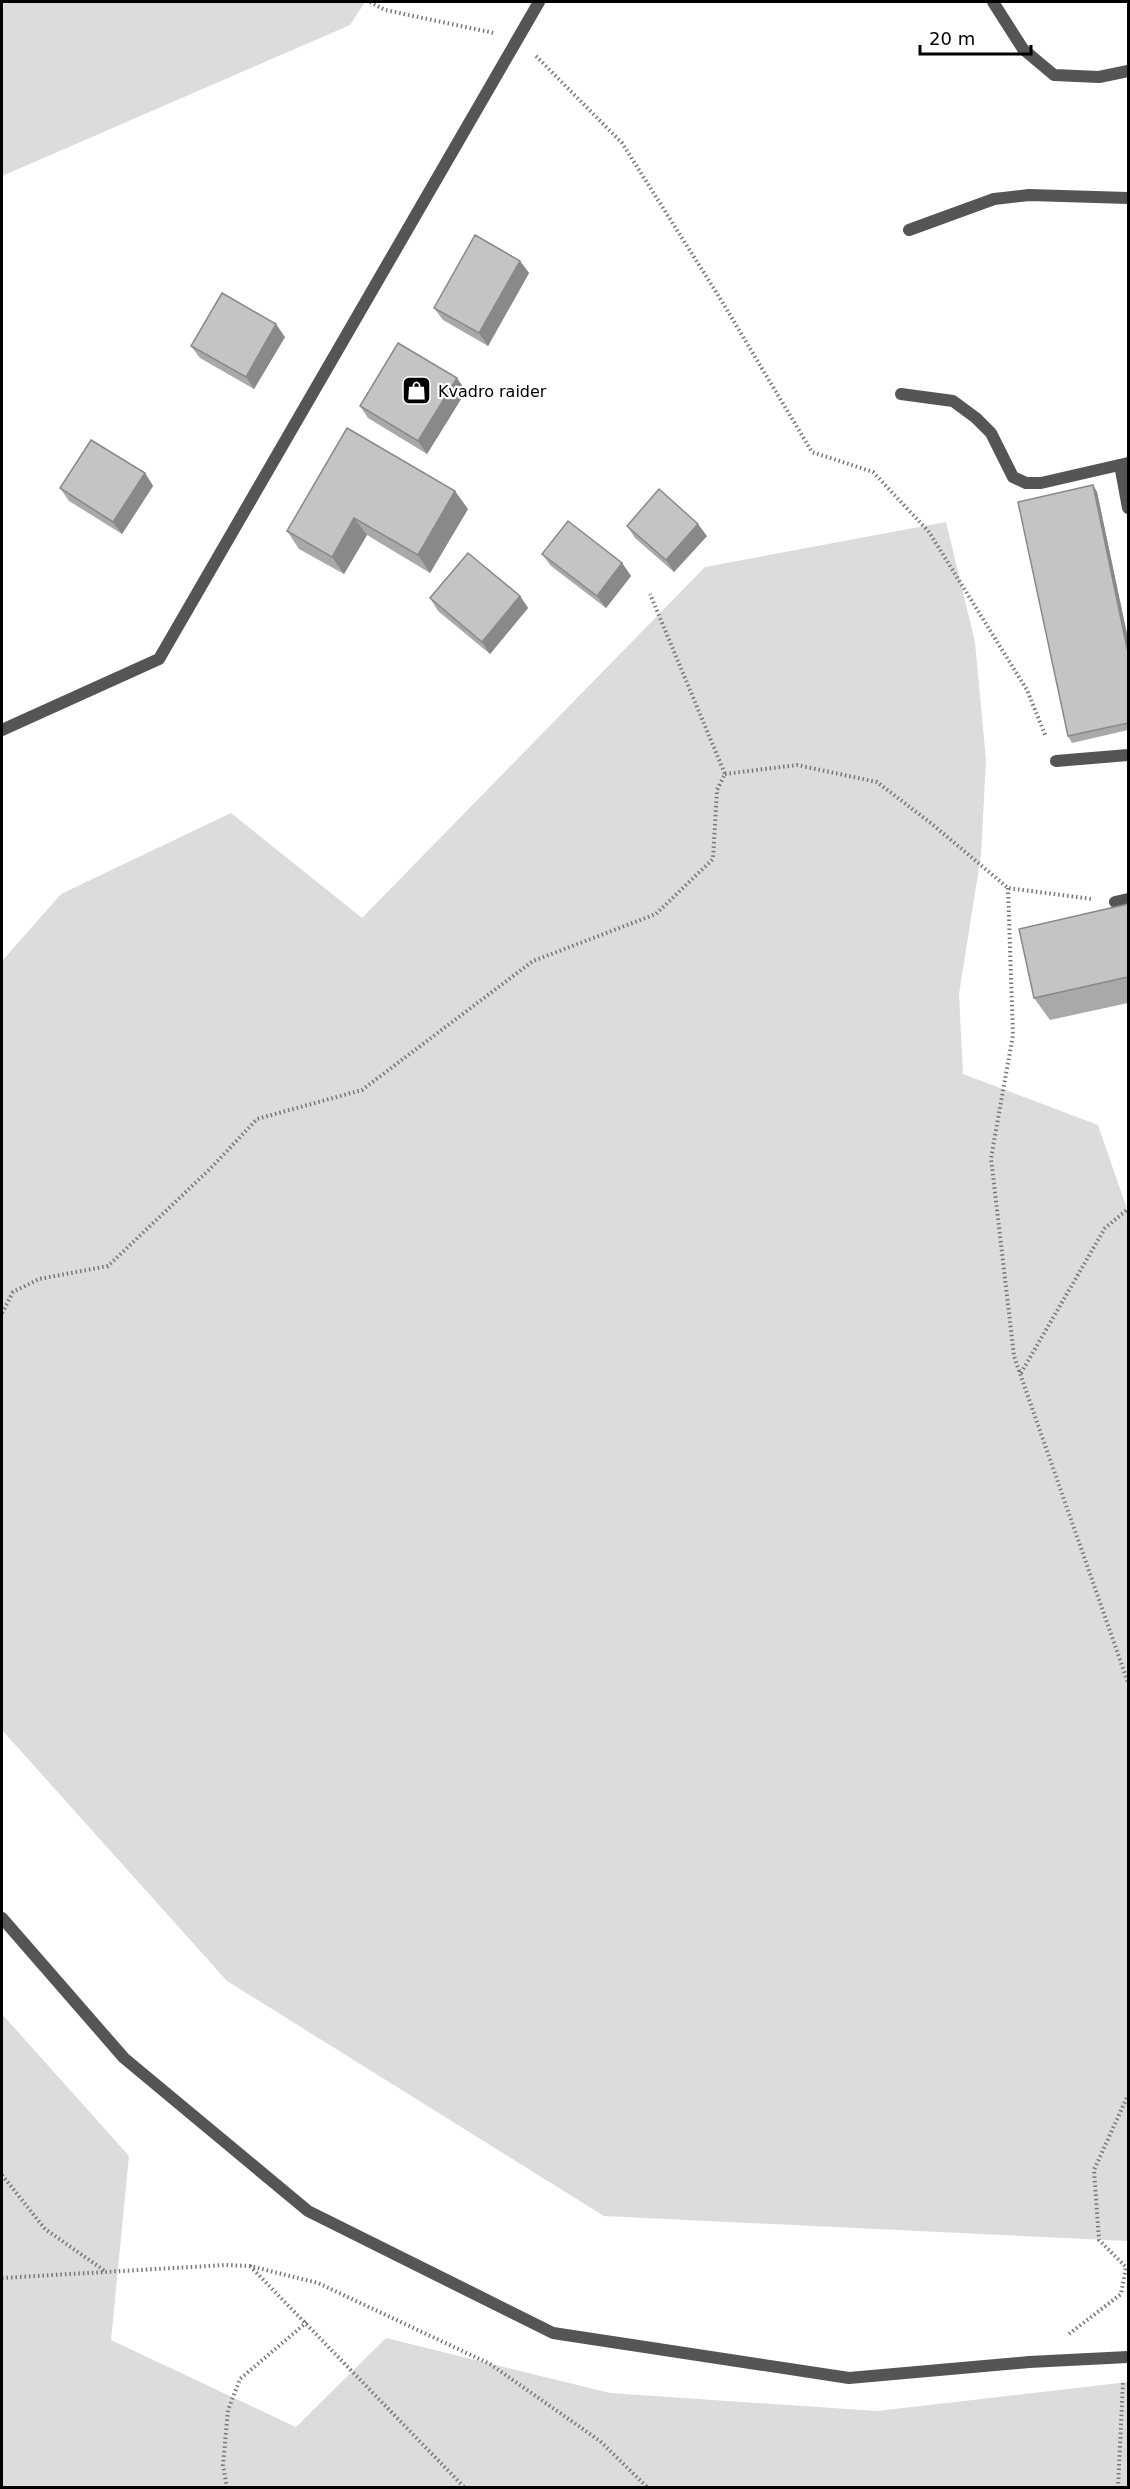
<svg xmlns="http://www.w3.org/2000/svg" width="1130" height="2489" viewBox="0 0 1130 2489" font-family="'DejaVu Sans',sans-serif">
  <rect width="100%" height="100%" fill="#fff"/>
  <path fill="#dcdcdc" d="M 2,2 L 365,2 L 350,25 L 2,176 Z
    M 946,522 L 975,642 L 986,760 L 981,855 L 959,994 L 963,1074 L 1098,1125 L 1128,1212 L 1128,2241 L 604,2216 L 227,1981 L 2,1730 L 2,961 L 61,894 L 231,813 L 362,918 L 705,567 Z
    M 2,2014 L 129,2156 L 111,2340 L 296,2427 L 386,2338 L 610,2393 L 877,2411 L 1128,2382 L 1128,2487 L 2,2487 Z"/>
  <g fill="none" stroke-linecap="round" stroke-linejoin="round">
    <path stroke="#777" stroke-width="4" stroke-dasharray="1.5 3" stroke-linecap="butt" d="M 370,2 L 385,10 L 494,33
      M 536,56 L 622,143 L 718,295 L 812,452 L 873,472 L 929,532 L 1027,690 L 1046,737
      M 725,774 L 797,765 L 877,782 L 932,824 L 1008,888 L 1092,899
      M 1008,888 L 1013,1035 L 991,1158 L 1014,1356 L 1128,1683
      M 2,1313 L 13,1292 L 39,1279 L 108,1266 L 211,1168 L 257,1119 L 362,1090 L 533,961 L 656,914 L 713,859 L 717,790 L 725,774 L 650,594
      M 1021,1373 L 1105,1228 L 1128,1209
      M 2,2175 L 45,2229 L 105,2271
      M 250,2266 L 465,2488
      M 2,2278 L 225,2265 L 250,2266 L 318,2283 L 490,2364 L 600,2441 L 648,2488
      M 1069,2334 L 1121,2294 L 1126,2267 L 1099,2240 L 1094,2170 L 1128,2095
      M 227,2488 L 223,2465 L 228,2410 L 240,2379 L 307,2322
      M 1118,2488 L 1123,2382"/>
    <path stroke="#555" stroke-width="12" d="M 993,2 L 1023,49 L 1054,75 L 1099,77 L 1128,71
      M 909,230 L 994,199 L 1029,195 L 1128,198
      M 901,394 L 953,401 L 976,418 L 991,433 L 1013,477 L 1026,483 L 1041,483 L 1128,463
      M 1120,465 L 1128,508
      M 2,730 L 159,659 L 539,2
      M 1056,761 L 1128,755
      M 1115,902 L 1128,899"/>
    <path stroke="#555" stroke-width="12" d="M 2,1918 L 124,2058 L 308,2211 L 553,2333 L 849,2378 L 1029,2362 L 1128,2357"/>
  </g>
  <path fill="#a9a9a9" d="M 520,261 L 529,273 L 488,346 L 443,320 L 434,308 Z
    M 285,337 L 254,389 L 200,358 L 191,346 Z
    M 466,391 L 427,454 L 368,418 L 360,406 Z
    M 347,428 L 468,509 L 430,573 L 367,535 L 344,574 L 299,549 L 287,531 Z
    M 145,473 L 153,486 L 122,534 L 69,501 L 60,488 Z
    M 1093,485 L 1097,492 L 1128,639 L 1128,730 L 1072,743 L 1068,736 Z
    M 627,526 L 707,536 L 674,572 L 635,538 Z
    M 542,554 L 622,563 L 631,576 L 606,608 L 551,566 Z
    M 520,596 L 528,608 L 490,654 L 438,611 L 430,598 Z
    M 1128,904 L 1128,1003 L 1050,1020 L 1034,998 Z"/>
  <path fill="#898989" d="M 520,261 L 529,273 L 488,346 L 479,333 Z
    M 276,324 L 285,337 L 254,389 L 246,377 Z
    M 457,378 L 466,391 L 427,454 L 418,441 Z
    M 145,473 L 153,486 L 122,534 L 113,522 Z
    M 1093,485 L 1097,492 L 1128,639 L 1128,653 Z
    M 455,491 L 468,509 L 430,573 L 418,555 Z
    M 354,518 L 367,535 L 344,574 L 332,557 Z
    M 698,524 L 707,536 L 674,572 L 666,560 Z
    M 622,563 L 631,576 L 606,608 L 597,596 Z
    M 520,596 L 528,608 L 490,654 L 482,642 Z"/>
  <path fill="#c4c4c4" stroke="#898989" stroke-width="1.5" d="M 475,235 L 520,261 L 479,333 L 434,308 Z
    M 222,293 L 276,324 L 246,377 L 191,346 Z
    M 398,343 L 457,378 L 418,441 L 360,406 Z
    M 347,428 L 455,491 L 418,555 L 354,518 L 332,557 L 287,531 Z
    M 91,440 L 145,473 L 113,522 L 60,488 Z
    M 1093,485 L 1128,653 L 1128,723 L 1068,736 L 1018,502 Z
    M 659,489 L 698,524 L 666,560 L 627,526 Z
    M 568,521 L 622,563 L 597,596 L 542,554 Z
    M 468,553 L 520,596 L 482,642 L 430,598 Z
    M 1128,904 L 1128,977 L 1034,998 L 1019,929 Z"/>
  <defs>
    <symbol id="shop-square" viewBox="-11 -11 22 22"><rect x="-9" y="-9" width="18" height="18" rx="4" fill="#000" stroke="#fff"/><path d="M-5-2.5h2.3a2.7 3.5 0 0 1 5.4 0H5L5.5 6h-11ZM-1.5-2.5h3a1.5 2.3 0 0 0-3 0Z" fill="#fff"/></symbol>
  </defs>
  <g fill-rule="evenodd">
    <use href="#shop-square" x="400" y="374" width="33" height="33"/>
  </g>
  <g text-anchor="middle" stroke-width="4.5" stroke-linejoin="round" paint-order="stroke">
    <g font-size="16" fill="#000" stroke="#fff" text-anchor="start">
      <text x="438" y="397">Kvadro raider</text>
    </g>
  </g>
  <rect width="1130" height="2489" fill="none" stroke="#000000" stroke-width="6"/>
  <path d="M920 45v9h111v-9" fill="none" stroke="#000000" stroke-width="3"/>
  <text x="929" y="45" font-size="18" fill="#000000" stroke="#ffffff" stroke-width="4.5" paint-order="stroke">20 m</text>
</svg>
